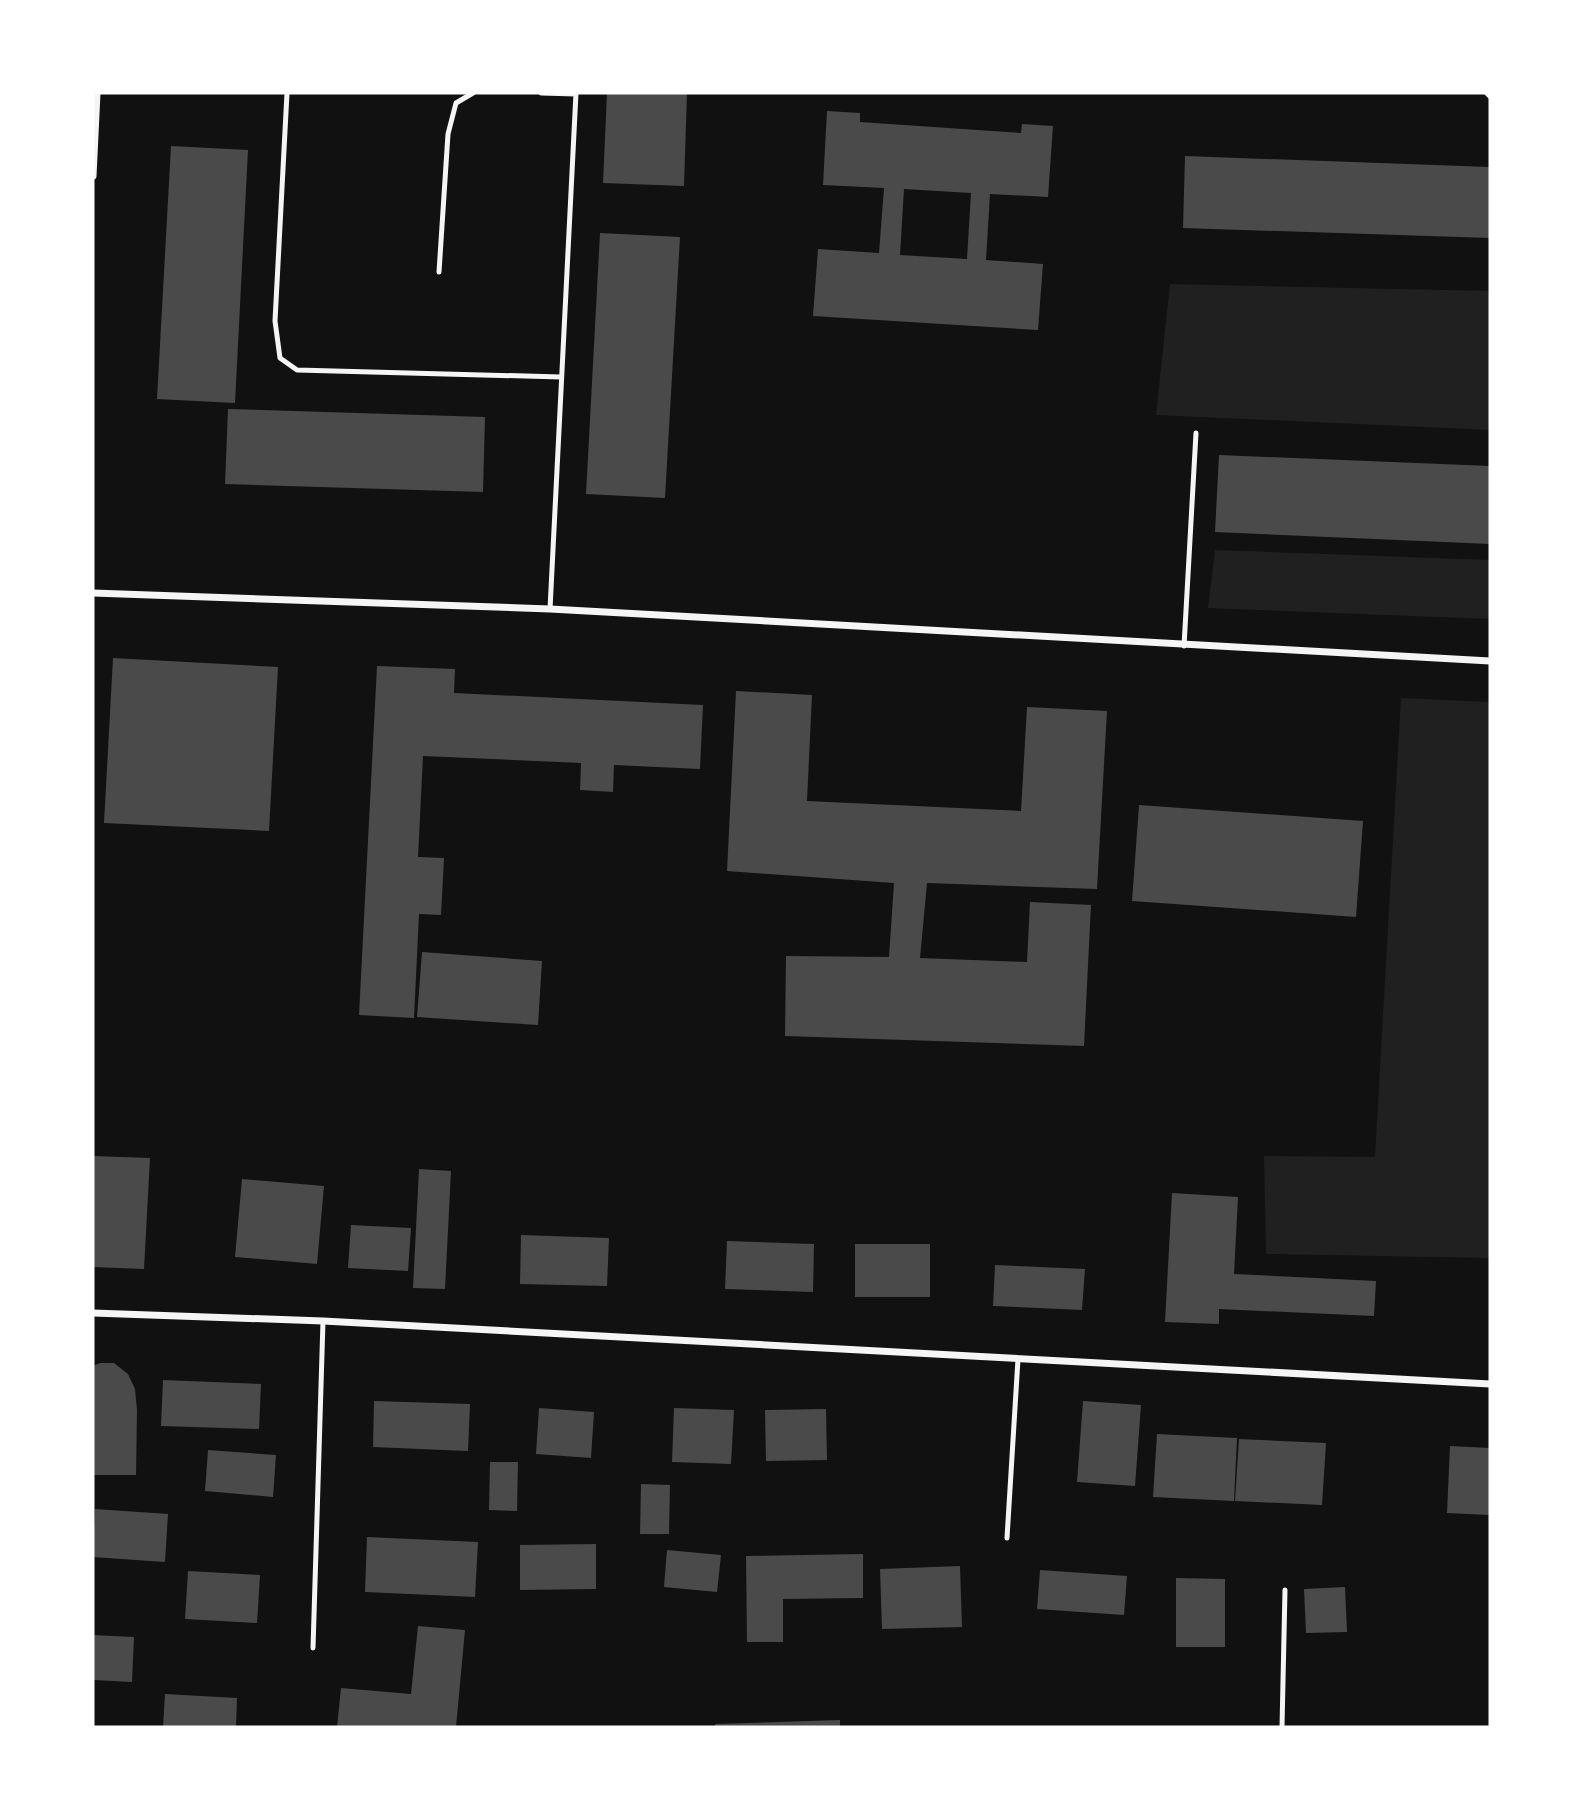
<svg xmlns="http://www.w3.org/2000/svg" width="1583" height="1820" viewBox="0 0 1583 1820" font-family="'Public Sans',sans-serif">
  <rect width="100%" height="100%" fill="#111"/>
  <path fill="#202020" d="M 1170,284 L 1490,291 L 1490,430 L 1156,415 Z
    M 1215,550 L 1490,560 L 1490,619 L 1208,608 Z
    M 1401,698 L 1490,702 L 1490,1258 L 1266,1254 L 1264,1156 L 1375,1157 Z"/>
  <path fill="#4a4a4a" fill-rule="evenodd" d="M 607,93 L 687,93 L 684,186 L 603,183 Z
    M 827,111 L 860,113 L 860,122 L 1021,133 L 1022,124 L 1053,126 L 1048,197 L 990,194 L 986,260 L 1043,264 L 1038,330 L 813,316 L 818,249 L 879,253 L 884,188 L 823,185 ZM 904,189 L 971,193 L 967,259 L 900,255 Z
    M 171,146 L 248,150 L 235,403 L 157,399 Z
    M 1185,156 L 1490,167 L 1490,238 L 1183,228 Z
    M 600,233 L 680,237 L 665,498 L 586,494 Z
    M 228,409 L 485,417 L 483,492 L 225,484 Z
    M 1219,455 L 1490,466 L 1490,544 L 1215,532 Z
    M 113,658 L 278,667 L 269,831 L 104,823 Z
    M 377,666 L 455,669 L 454,693 L 703,705 L 700,769 L 614,765 L 613,792 L 580,790 L 581,763 L 423,756 L 418,857 L 444,858 L 441,915 L 419,914 L 414,1018 L 359,1015 Z
    M 736,691 L 812,695 L 807,801 L 1021,811 L 1027,707 L 1107,711 L 1097,889 L 927,883 L 920,958 L 1027,962 L 1030,902 L 1091,905 L 1084,1046 L 785,1036 L 786,956 L 889,957 L 894,883 L 727,871 Z
    M 1139,805 L 1363,821 L 1356,917 L 1132,901 Z
    M 422,952 L 542,961 L 538,1025 L 417,1017 Z
    M 93,1156 L 150,1158 L 144,1269 L 93,1267 Z
    M 419,1169 L 451,1171 L 445,1289 L 413,1288 Z
    M 242,1179 L 324,1186 L 317,1264 L 235,1257 Z
    M 1172,1193 L 1238,1197 L 1234,1274 L 1376,1281 L 1374,1316 L 1219,1309 L 1219,1324 L 1165,1322 Z
    M 351,1225 L 411,1228 L 408,1271 L 348,1268 Z
    M 521,1235 L 609,1238 L 607,1286 L 520,1284 Z
    M 727,1241 L 814,1244 L 813,1292 L 725,1289 Z
    M 855,1244 L 930,1244 L 930,1297 L 855,1297 Z
    M 995,1265 L 1085,1269 L 1082,1310 L 993,1306 Z
    M 100,1363 L 114,1363 L 128,1374 L 135,1389 L 137,1410 L 136,1475 L 93,1475 L 93,1366 Z
    M 163,1380 L 261,1384 L 259,1429 L 161,1426 Z
    M 374,1401 L 470,1404 L 468,1451 L 373,1447 Z
    M 1083,1401 L 1141,1405 L 1135,1486 L 1077,1482 Z
    M 539,1408 L 594,1412 L 591,1458 L 536,1454 Z
    M 674,1408 L 734,1410 L 731,1464 L 672,1462 Z
    M 826,1409 L 827,1460 L 766,1461 L 765,1410 Z
    M 1157,1434 L 1237,1438 L 1234,1501 L 1153,1497 Z
    M 1239,1439 L 1326,1443 L 1322,1505 L 1235,1501 Z
    M 1450,1446 L 1490,1448 L 1490,1515 L 1447,1513 Z
    M 208,1450 L 276,1455 L 273,1497 L 205,1491 Z
    M 490,1462 L 518,1462 L 517,1511 L 489,1510 Z
    M 641,1484 L 670,1485 L 669,1534 L 640,1534 Z
    M 95,1509 L 168,1514 L 165,1562 L 93,1557 Z
    M 367,1537 L 478,1542 L 475,1597 L 365,1592 Z
    M 596,1544 L 596,1589 L 520,1590 L 520,1545 Z
    M 667,1550 L 721,1555 L 717,1592 L 664,1587 Z
    M 863,1554 L 863,1598 L 783,1599 L 783,1642 L 747,1642 L 746,1556 Z
    M 960,1566 L 962,1627 L 882,1629 L 880,1569 Z
    M 1040,1570 L 1127,1576 L 1124,1615 L 1037,1609 Z
    M 188,1571 L 260,1575 L 257,1623 L 185,1619 Z
    M 1176,1578 L 1225,1579 L 1225,1647 L 1176,1647 Z
    M 1345,1587 L 1347,1632 L 1306,1633 L 1304,1589 Z
    M 418,1626 L 465,1630 L 456,1727 L 337,1727 L 341,1688 L 411,1694 Z
    M 93,1635 L 134,1637 L 132,1682 L 93,1680 Z
    M 165,1694 L 237,1698 L 236,1727 L 163,1727 Z
    M 840,1720 L 840,1727 L 715,1727 L 715,1724 Z"/>
  <g fill="none" stroke-linecap="round" stroke-linejoin="round">
    <path stroke="#f5f5f5" stroke-width="5" d="M 287,93 L 275,321 L 280,358 L 297,370 L 561,377
      M 541,93 L 576,94
      M 439,272 L 448,134 L 456,103 L 473,93
      M 550,609 L 576,93
      M 1184,646 L 1196,433
      M 1007,1538 L 1018,1359
      M 313,1648 L 323,1321
      M 1282,1727 L 1285,1590"/>
    <path stroke="#f5f5f5" stroke-width="7" d="M 1488,93 L 1490,95
      M 93,176 L 97,93
      M 93,593 L 550,609 L 1490,661
      M 93,1313 L 323,1321 L 1490,1384"/>
  </g>
  <rect width="1583" height="1820" fill="none" stroke="#ffffff" stroke-width="189"/>
</svg>
